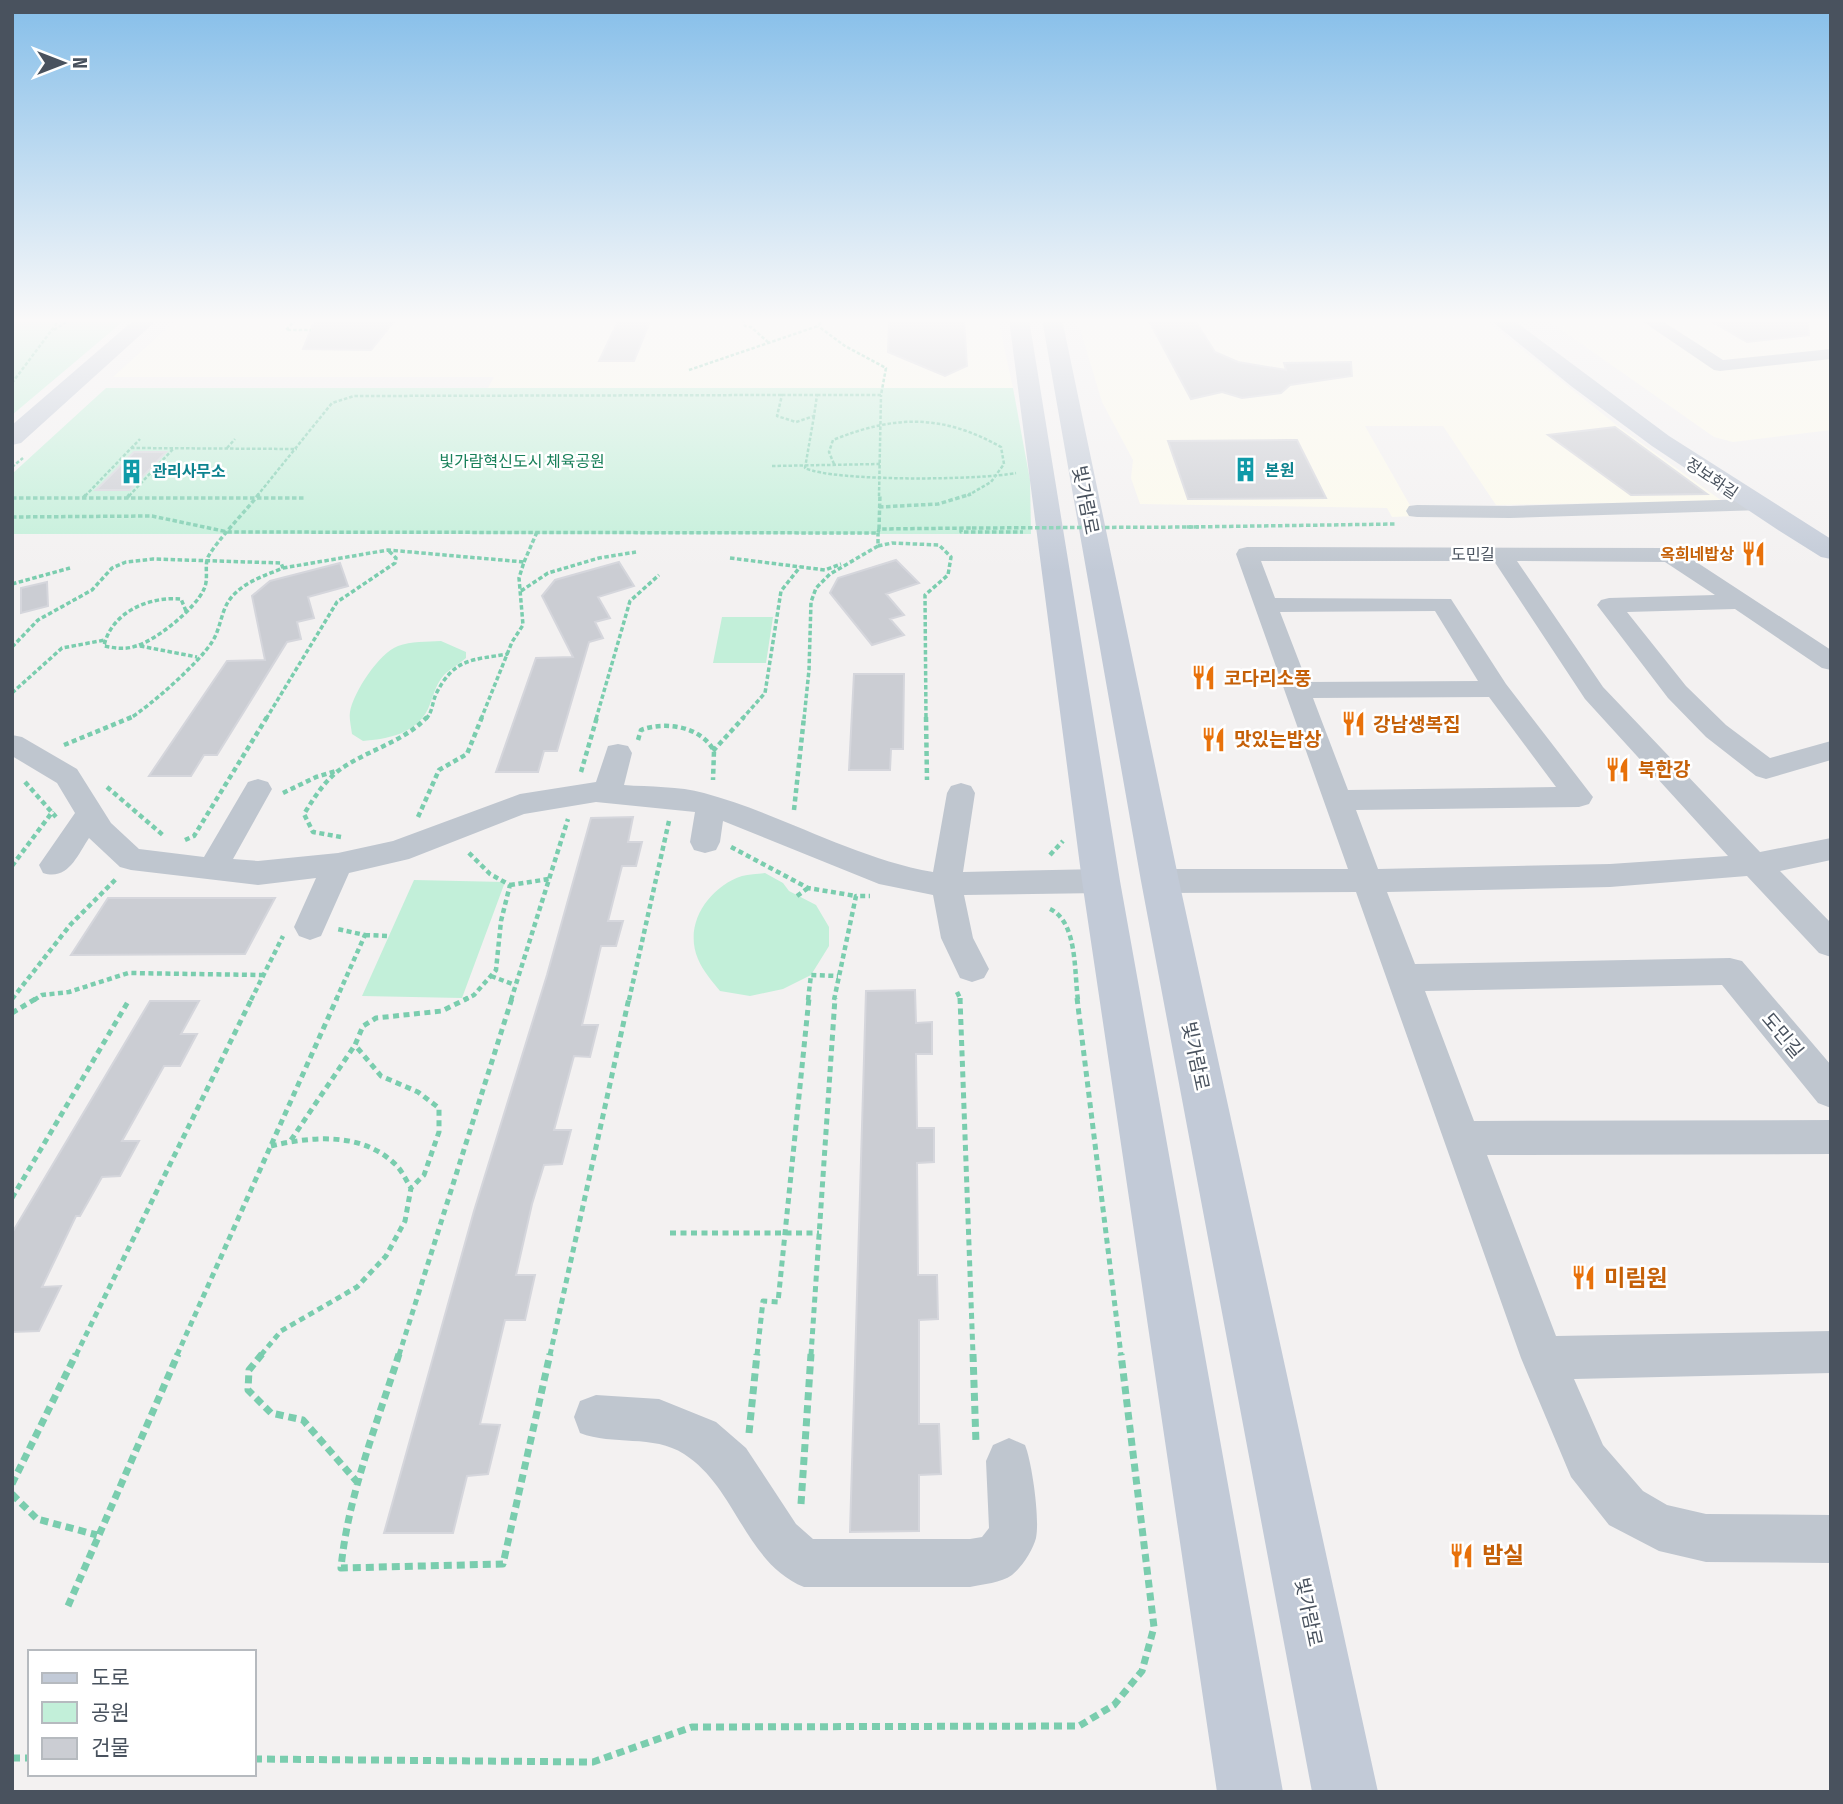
<svg xmlns="http://www.w3.org/2000/svg" width="1843" height="1804" viewBox="0 0 1843 1804" font-family="'Fira Sans Condensed','Noto Sans KR',sans-serif">
  <rect width="100%" height="100%" fill="#f3f1f1"/>
  <path fill="#fcfaec" d="M 177,319 L 998,319 L 1013,388 L 488,388 L 494,377 L 113,377 Z
    M 1077,319 L 1484,319 L 1619,427 L 1722,501 L 1496,505 L 1443,426 L 1365,426 L 1416,516 L 1392,517 L 1387,508 L 1140,504 L 1131,478 L 1133,460 L 1102,402 Z
    M 1546,319 L 1831,319 L 1831,430 L 1733,442 L 1714,437 Z"/>
  <path fill="#c2efd9" d="M 14,319 L 126,319 L 12,415 Z
    M 106,388 L 1013,388 L 1030,480 L 1031,534 L 12,534 L 12,474 Z
    M 722,617 L 773,617 L 766,663 L 713,663 Z
    M 441,641 L 466,652 L 466,658 C 459,664 450,669 444,675 C 435,685 433,698 428,709 C 416,734 387,739 363,741 L 352,734 C 351,726 349,719 350,712 C 353,693 379,653 398,646 C 411,641 427,642 441,641 Z
    M 765,873 L 783,883 L 789,891 L 816,905 L 829,927 L 829,946 L 811,975 L 783,989 L 750,996 L 720,991 C 712,981 703,971 698,959 C 683,924 709,887 742,876 C 749,874 758,874 765,873 Z
    M 414,880 L 505,882 L 462,998 L 362,996 Z"/>
  <path fill="#cbcdd3" stroke="#d5d6dc" stroke-width="2" d="M 315,319 L 396,319 L 371,350 L 303,349 Z
    M 619,319 L 651,319 L 634,361 L 599,361 Z
    M 889,319 L 964,319 L 967,366 L 945,376 L 888,352 Z
    M 1148,319 L 1194,319 L 1215,352 L 1238,362 L 1286,370 L 1284,363 L 1351,362 L 1352,376 L 1290,385 L 1281,393 L 1242,398 L 1222,392 L 1191,399 Z
    M 1707,319 L 1808,319 L 1809,335 L 1747,342 Z
    M 1615,427 L 1707,494 L 1631,495 L 1548,435 Z
    M 1287,440 L 1297,440 L 1326,498 L 1188,499 L 1168,441 Z
    M 134,452 L 166,452 L 130,490 L 96,490 Z
    M 896,560 L 919,583 L 886,594 L 904,615 L 890,619 L 904,635 L 872,645 L 830,593 L 838,578 Z
    M 619,562 L 634,586 L 598,597 L 610,618 L 595,622 L 603,638 L 589,642 L 557,751 L 544,751 L 538,772 L 496,772 L 536,658 L 573,657 L 542,596 L 555,580 Z
    M 340,563 L 348,586 L 308,597 L 314,618 L 297,622 L 301,639 L 287,642 L 217,755 L 204,755 L 191,776 L 149,776 L 227,661 L 265,660 L 252,596 L 270,581 Z
    M 47,582 L 48,606 L 21,613 L 21,588 Z
    M 854,674 L 904,674 L 903,749 L 891,749 L 890,770 L 849,770 Z
    M 633,817 L 628,842 L 642,842 L 636,866 L 622,866 L 608,921 L 623,921 L 616,946 L 601,946 L 582,1025 L 598,1025 L 590,1057 L 574,1056 L 554,1130 L 571,1130 L 562,1164 L 544,1165 L 532,1204 L 516,1275 L 535,1275 L 525,1320 L 505,1320 L 480,1424 L 500,1425 L 488,1474 L 467,1476 L 453,1533 L 384,1533 L 474,1211 L 547,975 L 591,818 Z
    M 108,898 L 275,898 L 245,954 L 71,955 Z
    M 915,990 L 916,1023 L 932,1022 L 932,1054 L 916,1054 L 917,1128 L 934,1128 L 934,1162 L 917,1163 L 918,1275 L 937,1275 L 938,1319 L 919,1320 L 919,1424 L 939,1424 L 941,1474 L 919,1475 L 919,1531 L 850,1532 L 866,991 Z
    M 150,1001 L 199,1001 L 181,1034 L 197,1034 L 180,1066 L 164,1066 L 122,1141 L 139,1141 L 120,1176 L 102,1177 L 80,1216 L 76,1216 L 42,1287 L 61,1286 L 39,1331 L 12,1332 L 12,1233 Z"/>
  <g fill="none" stroke-linecap="round" stroke-linejoin="round">
    <path stroke="#7acdae" stroke-width="2.5" stroke-dasharray="3.5 2" stroke-linecap="butt" d="M 296,319 L 286,330 L 311,330
      M 743,319 L 745,326 L 751,327 L 769,343
      M 54,330 L 71,319
      M 689,370 L 818,326 L 823,319
      M 12,383 L 60,319
      M 782,395 L 817,395 L 814,416 L 796,422 L 777,416 Z
      M 817,395 L 881,395 L 886,368 L 845,346 L 818,326
      M 814,416 L 805,468 C 834,482 982,480 1016,473
      M 131,448 L 297,449
      M 227,448 L 235,439
      M 834,464 L 829,452 L 833,440 C 895,415 942,414 1001,447 L 1004,464 L 991,482 L 967,496
      M 772,466 L 880,464
      M 12,467 L 23,458
      M 85,496 L 140,439
      M 129,496 L 173,449
      M 257,496 L 332,403 L 354,396 L 782,395
      M 879,496 L 881,395"/>
    <path stroke="#7acdae" stroke-width="3.5" stroke-dasharray="4.5 2.5" stroke-linecap="butt" d="M 12,498 L 305,498
      M 83,498 L 87,494
      M 127,498 L 130,494
      M 879,507 L 938,504 L 971,494
      M 12,517 L 152,516 L 228,532 L 878,533 L 879,529 L 972,528
      M 1187,527 L 1396,524
      M 961,528 L 961,532 L 1023,532
      M 879,529 L 880,494
      M 878,546 L 892,543 L 939,545 L 951,557 L 948,575 L 925,595 L 926,719
      M 730,558 L 825,570 L 841,564
      M 524,562 L 537,532
      M 283,568 L 388,550 L 524,562 L 519,578 L 523,625 L 512,642 L 481,719
      M 12,584 L 70,568
      M 521,591 L 548,573 L 599,558 L 636,552
      M 186,611 L 181,599 C 150,596 111,612 104,646 C 115,648 125,650 136,646 C 157,640 196,608 204,589 C 209,579 204,566 208,557 C 218,539 245,512 259,494
      M 140,646 L 197,657
      M 12,647 L 38,620 L 92,590 L 112,568 L 126,562 L 153,559 L 281,563 L 283,568 C 264,576 240,583 228,602 C 221,613 220,630 212,642 C 199,663 150,706 129,719
      M 12,693 L 62,648 L 105,640
      M 266,719 L 337,602 L 395,563 L 396,558 L 388,550
      M 426,719 C 433,711 432,703 436,694 C 454,658 472,660 508,654
      M 596,719 L 630,601 L 659,575
      M 742,719 L 765,693 L 781,591 L 800,567
      M 804,719 L 809,670 L 811,602 L 816,588 L 830,574 L 878,546 L 878,533"/>
    <path stroke="#7acdae" stroke-width="4.5" stroke-dasharray="5 3.5" stroke-linecap="butt" d="M 926,717 L 927,780
      M 638,740 L 641,730 C 665,721 701,726 714,751 L 713,780
      M 64,745 L 132,717
      M 713,751 L 744,717
      M 581,772 L 597,717
      M 25,782 L 56,817
      M 107,787 L 164,836
      M 283,793 L 316,777 L 336,771
      M 794,810 L 804,717
      M 418,817 L 439,770 L 467,754 L 482,717
      M 341,837 L 313,832 L 304,814 C 314,798 323,783 338,771 C 366,750 403,743 427,717
      M 185,840 L 194,836 L 267,717
      M 731,847 L 808,888 L 856,896
      M 1050,855 L 1063,841
      M 12,866 L 53,811
      M 510,885 L 549,879
      M 797,896 L 808,888
      M 1050,909 C 1078,922 1074,973 1078,1000
      M 365,935 L 389,936
      M 491,976 L 515,985
      M 957,992 L 961,1000
      M 12,999 L 71,924 L 117,878
      M 34,1000 L 42,995 L 69,992 L 128,973 L 263,975
      M 251,1000 L 283,936
      M 336,1000 L 365,935 L 337,929
      M 464,1000 L 474,995 L 496,970 L 501,921 L 510,885 L 490,874 L 467,851
      M 511,1000 L 568,819
      M 629,1000 L 669,821
      M 808,1000 L 811,975 L 838,976
      M 834,1000 L 856,896 L 870,896"/>
    <path stroke="#7acdae" stroke-width="5" stroke-dasharray="6 4.5" stroke-linecap="butt" d="M 960,998 L 973,1355
      M 1077,998 L 1121,1355
      M 12,1013 L 37,998
      M 291,1140 L 355,1045
      M 271,1146 C 313,1136 363,1132 396,1165 C 402,1171 406,1180 411,1188
      M 12,1198 L 129,1000
      M 670,1233 L 819,1233
      M 76,1355 L 252,998
      M 177,1355 L 337,998
      M 261,1355 L 281,1331 L 357,1287 L 386,1256 L 405,1221 L 411,1188 L 424,1175 L 439,1132 L 439,1108 L 418,1092 L 381,1076 L 355,1045 L 363,1026 L 376,1018 L 442,1011 L 468,998
      M 399,1355 L 512,998
      M 550,1355 L 629,998
      M 757,1355 L 763,1301 L 778,1302 L 809,998
      M 811,1355 L 835,998"/>
    <path stroke="#7acdae" stroke-width="7" stroke-dasharray="8 5" stroke-linecap="butt" d="M 262,1354 L 249,1370 L 248,1390 L 271,1413 L 303,1420 L 358,1483
      M 399,1354 C 377,1424 348,1495 341,1568 L 503,1564 L 550,1354
      M 973,1354 L 976,1444
      M 749,1433 L 757,1354
      M 12,1484 L 76,1354
      M 12,1494 L 37,1519 L 97,1535
      M 801,1504 L 811,1354
      M 68,1606 L 178,1354
      M 12,1758 L 30,1758
      M 254,1759 L 593,1762 L 692,1727 L 1079,1726 L 1114,1705 L 1142,1671 L 1154,1627 L 1121,1354"/>
    <path fill="#bfc6cf" fill-rule="evenodd" d="M 1639,319 L 1659,319 L 1723,360 L 1831,349 L 1831,359 L 1720,371 L 1714,370 Z
      M 1754,499 L 1762,500 L 1765,505 L 1762,510 L 1510,518 L 1417,517 L 1409,516 L 1406,511 L 1409,506 L 1417,505 L 1510,506 Z
      M 1247,547 L 1670,548 L 1678,550 L 1831,650 L 1831,670 L 1822,668 L 1735,609 L 1627,612 L 1686,686 L 1726,725 L 1770,758 L 1831,741 L 1831,760 L 1766,779 L 1756,776 L 1706,737 L 1668,698 L 1597,605 L 1601,600 L 1609,598 L 1715,595 L 1665,562 L 1517,561 L 1603,687 L 1760,852 L 1831,838 L 1831,860 L 1780,871 L 1831,923 L 1831,957 L 1819,953 L 1747,876 L 1610,887 L 1387,892 L 1415,964 L 1730,958 L 1742,961 L 1831,1065 L 1831,1108 L 1818,1103 L 1722,985 L 1425,991 L 1474,1121 L 1831,1120 L 1831,1154 L 1487,1155 L 1556,1336 L 1831,1331 L 1831,1373 L 1574,1379 L 1603,1445 L 1643,1491 L 1667,1505 L 1706,1514 L 1831,1515 L 1831,1563 L 1706,1562 L 1659,1551 L 1609,1525 L 1571,1477 L 1521,1358 L 1356,892 L 1160,893 L 1149,889 L 1145,881 L 1149,873 L 1160,869 L 1348,869 L 1236,554 L 1239,549 ZM 1261,561 L 1494,561 L 1585,699 L 1728,856 L 1610,864 L 1378,869 L 1356,810 L 1579,807 L 1589,804 L 1593,797 L 1506,684 L 1451,599 L 1275,598 ZM 1435,611 L 1478,681 L 1307,682 L 1280,612 ZM 1489,697 L 1556,787 L 1348,790 L 1313,698 Z
      M 12,735 L 22,737 L 77,769 L 111,823 L 139,849 L 204,857 L 248,782 L 258,779 L 268,782 L 272,789 L 233,859 L 258,861 L 338,853 L 393,841 L 520,794 L 596,782 L 608,746 L 618,744 L 628,746 L 632,753 L 624,785 C 650,787 679,786 704,793 C 782,814 853,858 933,872 L 947,793 L 951,786 L 961,783 L 971,786 L 975,793 L 963,872 L 1101,869 L 1112,873 L 1116,881 L 1112,889 L 1101,893 L 964,895 L 973,938 L 989,969 L 984,978 L 972,982 L 960,978 L 941,938 L 933,895 L 879,884 L 723,821 L 720,842 L 716,850 L 705,853 L 694,850 L 690,842 L 695,812 L 596,802 L 524,814 L 409,859 L 349,873 L 321,936 L 310,940 L 299,936 L 294,927 L 316,878 L 258,885 L 131,870 L 120,867 L 89,838 C 77,856 68,881 43,873 L 39,865 L 75,813 L 57,783 L 12,756 Z
      M 596,1395 L 659,1399 L 716,1422 L 746,1448 L 796,1524 L 813,1539 L 970,1539 L 982,1537 L 989,1528 L 986,1461 L 993,1445 L 1009,1438 L 1025,1445 C 1032,1462 1040,1519 1036,1538 C 1033,1550 1022,1567 1012,1575 C 1001,1583 983,1584 970,1587 L 804,1587 C 744,1562 737,1488 684,1454 C 653,1434 613,1446 580,1433 L 574,1417 L 580,1401 Z"/>
    <path fill="#c2cad7" fill-rule="evenodd" d="M 135,319 L 158,319 L 21,443 L 12,445 L 12,425 Z
      M 1009,319 L 1029,319 L 1120,881 L 1283,1792 L 1217,1792 L 1082,881 Z
      M 1042,319 L 1062,319 L 1179,881 L 1378,1792 L 1312,1792 L 1141,881 Z
      M 1489,319 L 1512,319 L 1669,436 L 1831,539 L 1831,559 L 1821,557 L 1778,530 L 1652,446 L 1571,386 Z"/>
    <path stroke="#7acdae" stroke-width="3.5" stroke-dasharray="4.5 2.5" stroke-linecap="butt" d="M 972,528 L 1199,527"/>
  </g>
  <linearGradient id="sky" x2="0" y2="1"><stop stop-color="#85bee9"/><stop offset="0.56" stop-color="#faf9f9"/><stop offset="1" stop-color="#faf9f9" stop-opacity="0"/></linearGradient>
  <rect width="1843" height="572" fill="url(#sky)"/>
  <defs>
    <symbol id="building-bare" viewBox="-9 -9 18 18"><path d="M-4-6H4V6H1V3H-1V6H-4ZM-2.5-4.3h1.7v1.8h-1.7ZM.8-4.3h1.7v1.8H.8ZM-2.5-1h1.7V.8h-1.7ZM.8-1h1.7V.8H.8Z" fill="#0f9aa8" stroke="#fff" stroke-width="2.5" paint-order="stroke"/></symbol>
    <symbol id="restaurant-bare" viewBox="-9 -9 18 18"><path d="M-5-6h1v4h1v-4h1v4h1v-4h1v5L-1.5 .5V6h-2V.5L-5-1ZM5-6V6H3V1.5H1.5Q1.5-4 5-6Z" fill="#e8710a" stroke="#fff" stroke-width="2.5" paint-order="stroke"/></symbol>
  </defs>
  <g fill-rule="evenodd">
    <use href="#building-bare" x="1228" y="452" width="35" height="35"/>
    <use href="#building-bare" x="114" y="454" width="35" height="35"/>
    <use href="#restaurant-bare" x="1736" y="536" width="35" height="35"/>
    <use href="#restaurant-bare" x="1186" y="660" width="35" height="35"/>
    <use href="#restaurant-bare" x="1336" y="706" width="35" height="35"/>
    <use href="#restaurant-bare" x="1196" y="722" width="35" height="35"/>
    <use href="#restaurant-bare" x="1600" y="752" width="35" height="35"/>
    <use href="#restaurant-bare" x="1566" y="1260" width="35" height="35"/>
    <use href="#restaurant-bare" x="1444" y="1538" width="35" height="35"/>
  </g>
  <g text-anchor="middle" stroke-width="5" stroke-linejoin="round" paint-order="stroke">
    <g font-size="16" fill="#19805a" stroke="#fff">
      <text x="522" y="467">빛가람혁신도시 체육공원</text>
    </g>
    <g font-size="16" font-weight="bold" fill="#0d838f" stroke="#fff" text-anchor="start">
      <text x="1265" y="476">본원</text>
      <text x="152" y="477">관리사무소</text>
    </g>
    <g font-size="16" fill="#49525e" stroke="#fff">
      <text transform="translate(1712 478) rotate(34)" y="6">정보화길</text>
      <text x="1473" y="560">도민길</text>
    </g>
    <g font-size="16" font-weight="bold" fill="#c56008" stroke="#fff" text-anchor="end">
      <text x="1734" y="560">옥희네밥상</text>
    </g>
    <g font-size="19" fill="#49525e" stroke="#fff">
      <text transform="translate(1086 500) rotate(79)" y="7">빛가람로</text>
      <text transform="translate(1783 1035) rotate(50)" y="7">도민길</text>
      <text transform="translate(1196 1056) rotate(78)" y="7">빛가람로</text>
      <text transform="translate(1309 1612) rotate(78)" y="7">빛가람로</text>
    </g>
    <g font-size="19" font-weight="bold" fill="#c56008" stroke="#fff" text-anchor="start">
      <text x="1224" y="685">코다리소풍</text>
      <text x="1373" y="731">강남생복집</text>
      <text x="1234" y="746">맛있는밥상</text>
      <text x="1638" y="776">북한강</text>
    </g>
    <g font-size="23" font-weight="bold" fill="#c56008" stroke="#fff" text-anchor="start">
      <text x="1604" y="1286">미림원</text>
      <text x="1482" y="1563">밤실</text>
    </g>
  </g>
  <rect width="1843" height="1804" fill="none" stroke="#49525e" stroke-width="28"/>
  <rect x="28" y="1650" width="228" height="126" fill="#ffffff" stroke="#b6babf" stroke-width="2"/>
  <rect x="42" y="1673" width="35" height="10" fill="#c2cad7" stroke="#b6babf" stroke-width="2"/>
  <text x="91" y="1685" font-size="21" fill="#49525e">도로</text>
  <rect x="42" y="1702" width="35" height="21" fill="#c2efd9" stroke="#b6babf" stroke-width="2"/>
  <text x="91" y="1720" font-size="21" fill="#49525e">공원</text>
  <rect x="42" y="1738" width="35" height="21" fill="#cbcdd3" stroke="#b6babf" stroke-width="2"/>
  <text x="91" y="1755" font-size="21" fill="#49525e">건물</text>
  <g transform="translate(63 63) rotate(90)" stroke="#ffffff" stroke-width="5" paint-order="stroke">
  <path d="M0-5L12 26L0 18L-12 26Z" fill="#49525e"/>
  <text y="-10" font-size="19" font-weight="bold" text-anchor="middle" fill="#49525e">N</text>
  </g>
</svg>
